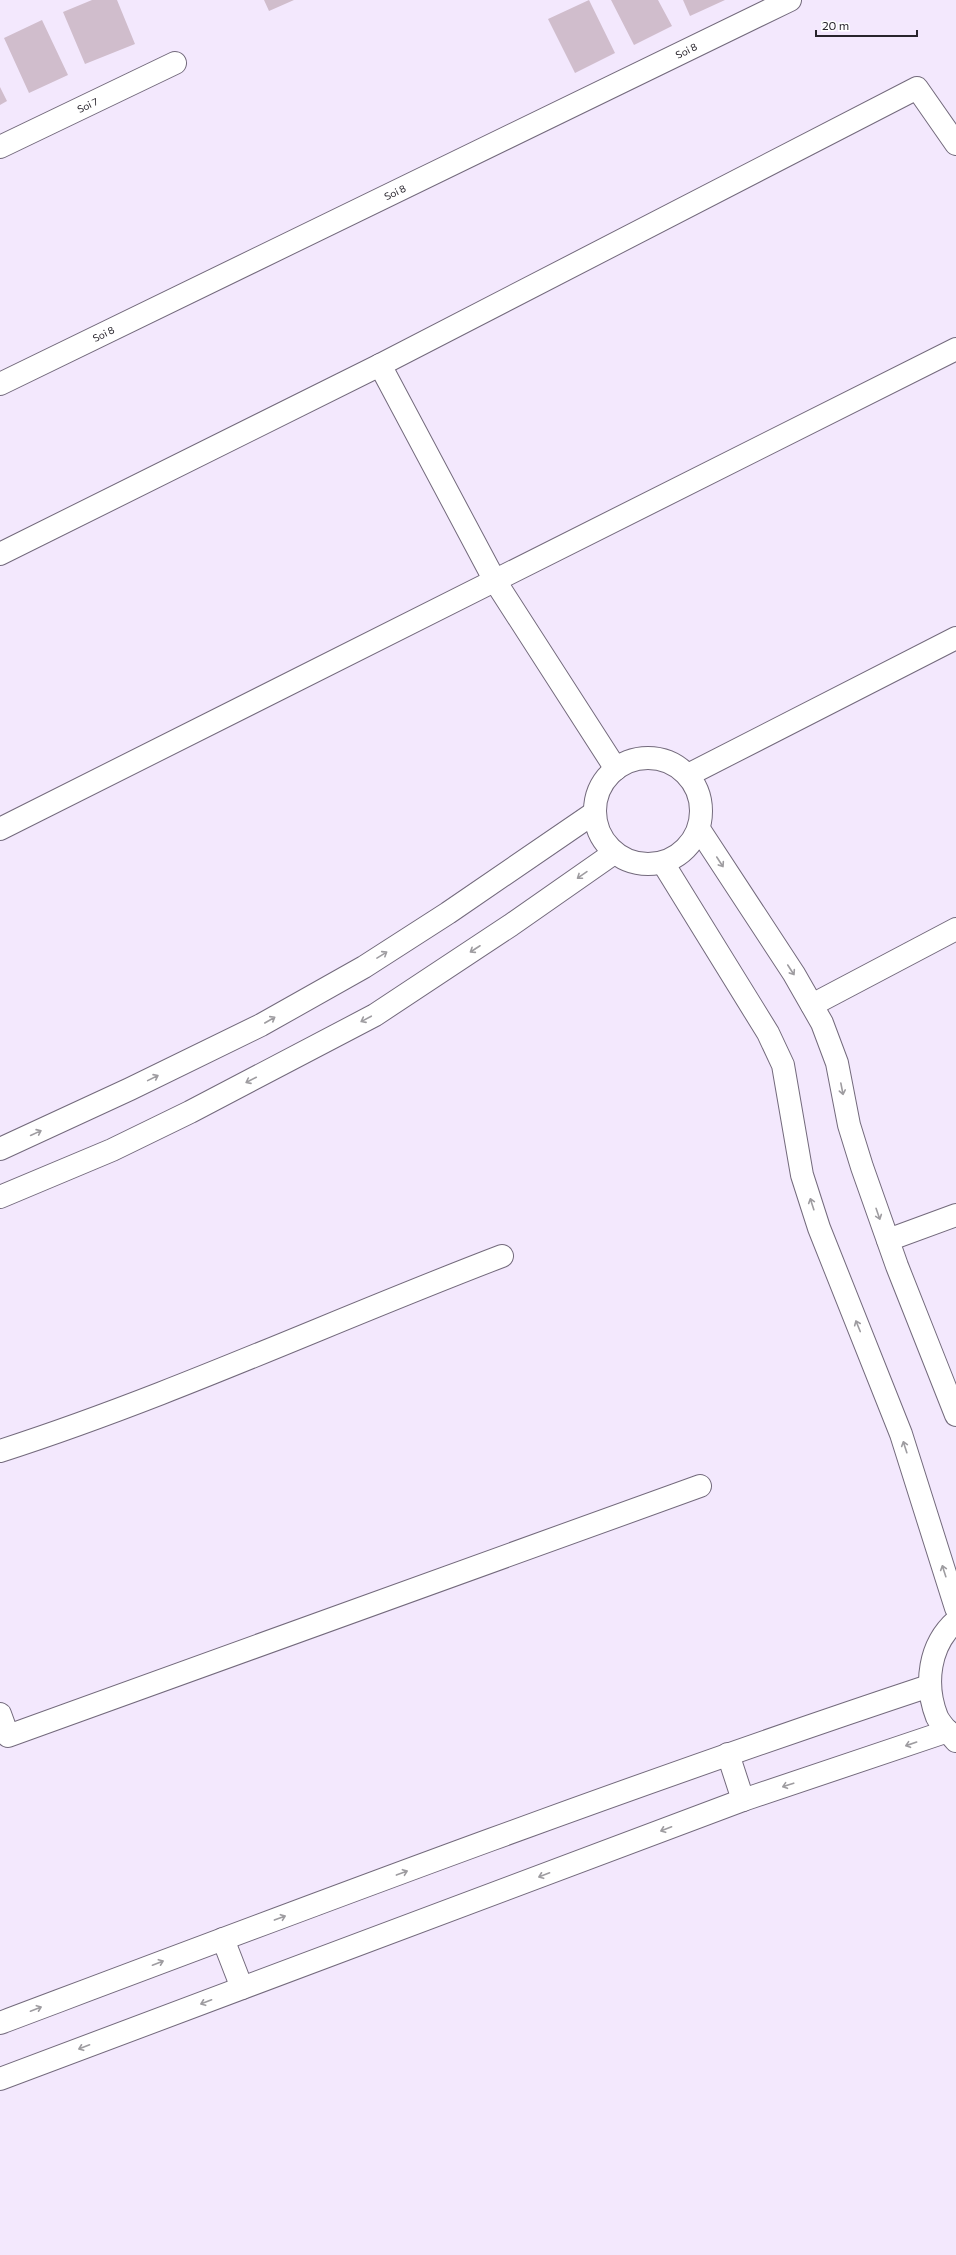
<svg xmlns="http://www.w3.org/2000/svg" width="956" height="2255" viewBox="0 0 956 2255" font-family="Commissioner,sans-serif">
  <rect width="100%" height="100%" fill="#f3e8fd"/>
  <path fill="#d0bdcc" d="M 92,0 L 117,0 L 135,44 L 85,64 L 63,12 Z
    M 264,0 L 294,0 L 269,11 Z
    M 589,0 L 615,53 L 575,73 L 548,19 Z
    M 611,0 L 658,0 L 672,26 L 634,45 Z
    M 683,0 L 725,0 L 690,16 Z
    M 42,20 L 68,75 L 29,93 L 4,38 Z
    M 0,87 L 7,101 L 0,105 Z"/>
  <g fill="none" stroke-linecap="round" stroke-linejoin="round">
    <defs>
      <g id="minor">
        <path id="s1" d="M 0,147 L 175,63"/>
        <path d="M 380,365 L 495,581 L 616,769"/>
        <path id="s2" d="M 0,384 L 790,0"/>
        <path d="M 0,554 L 380,365 L 917,88 L 956,144"/>
        <circle cx="648" cy="811" r="53"/>
        <path d="M 688,775 L 956,638"/>
        <path d="M 0,829 L 956,349"/>
        <path d="M 699,829 L 794,974 L 822,1023 L 837,1063 L 849,1125 L 862,1167 L 897,1266 L 956,1415"/>
        <path d="M 663,863 L 768,1033 L 783,1065 L 802,1175 L 819,1228 L 901,1434 L 956,1608"/>
        <path d="M 812,1005 L 956,929"/>
        <path d="M 0,1149 L 130,1089 L 261,1025 L 364,967 L 448,913 L 594,813"/>
        <path d="M 0,1197 L 112,1150 L 190,1112 L 375,1015 L 511,925 L 614,853"/>
        <path d="M 888,1240 L 956,1215"/>
        <path d="M 0,1451 C 171,1396 334,1320 502,1256"/>
        <path d="M 956,1621 C 929,1645 924,1684 937,1717 C 941,1725 950,1734 956,1741"/>
        <path d="M 0,1714 L 8,1736 L 700,1486"/>
        <path d="M 728,1754 L 743,1800"/>
        <path d="M 223,1939 L 242,1988"/>
        <path d="M 0,2023 C 308,1907 616,1790 929,1686"/>
        <path d="M 0,2079 L 743,1800 L 948,1731"/>
      </g>
    </defs>
    <use href="#minor" stroke="#736a7c" stroke-width="24"/>
    <use href="#minor" stroke="#fff" stroke-width="22"/>
  </g>
  <defs><path id="oneway-shaft" d="M-6 0H5M1.5-3L5.5 0L1.5 3" fill="none" stroke-width="1.6" stroke-linecap="round" stroke-linejoin="round"/></defs>
  <g stroke="#9e9ca0">
    <use href="#oneway-shaft" transform="translate(720 862) rotate(57)"/>
    <use href="#oneway-shaft" transform="translate(582 875) rotate(145)"/>
    <use href="#oneway-shaft" transform="translate(475 949) rotate(147)"/>
    <use href="#oneway-shaft" transform="translate(382 955) rotate(-32)"/>
    <use href="#oneway-shaft" transform="translate(791 970) rotate(57)"/>
    <use href="#oneway-shaft" transform="translate(366 1019) rotate(152)"/>
    <use href="#oneway-shaft" transform="translate(270 1020) rotate(-30)"/>
    <use href="#oneway-shaft" transform="translate(153 1078) rotate(-26)"/>
    <use href="#oneway-shaft" transform="translate(251 1080) rotate(153)"/>
    <use href="#oneway-shaft" transform="translate(842 1089) rotate(79)"/>
    <use href="#oneway-shaft" transform="translate(36 1133) rotate(-25)"/>
    <use href="#oneway-shaft" transform="translate(812 1204) rotate(-108)"/>
    <use href="#oneway-shaft" transform="translate(878 1214) rotate(71)"/>
    <use href="#oneway-shaft" transform="translate(858 1326) rotate(-112)"/>
    <use href="#oneway-shaft" transform="translate(905 1447) rotate(-108)"/>
    <use href="#oneway-shaft" transform="translate(944 1571) rotate(-108)"/>
    <use href="#oneway-shaft" transform="translate(911 1744) rotate(161)"/>
    <use href="#oneway-shaft" transform="translate(788 1785) rotate(162)"/>
    <use href="#oneway-shaft" transform="translate(666 1829) rotate(159)"/>
    <use href="#oneway-shaft" transform="translate(402 1873) rotate(-20)"/>
    <use href="#oneway-shaft" transform="translate(544 1875) rotate(159)"/>
    <use href="#oneway-shaft" transform="translate(280 1918) rotate(-20)"/>
    <use href="#oneway-shaft" transform="translate(158 1963) rotate(-21)"/>
    <use href="#oneway-shaft" transform="translate(206 2002) rotate(159)"/>
    <use href="#oneway-shaft" transform="translate(36 2009) rotate(-21)"/>
    <use href="#oneway-shaft" transform="translate(84 2047) rotate(159)"/>
  </g>
  <g text-anchor="middle" stroke-width="3.5" stroke-linejoin="round" paint-order="stroke">
    <g font-size="10" fill="#28242c" stroke="#fff">
      <text dy="4" stroke="none"><textPath href="#s2" startOffset="763">Soi 8</textPath></text>
      <text dy="4" stroke="none"><textPath href="#s1" startOffset="97">Soi 7</textPath></text>
      <text dy="4" stroke="none"><textPath href="#s2" startOffset="439">Soi 8</textPath></text>
      <text dy="4" stroke="none"><textPath href="#s2" startOffset="115">Soi 8</textPath></text>
    </g>
  </g>
  <path d="M816 30v6h101v-6" fill="none" stroke="#28242c" stroke-width="2"/>
  <text x="822" y="30" font-size="12" fill="#28242c" stroke="#ffffff" stroke-width="3" paint-order="stroke">20 m</text>
</svg>
